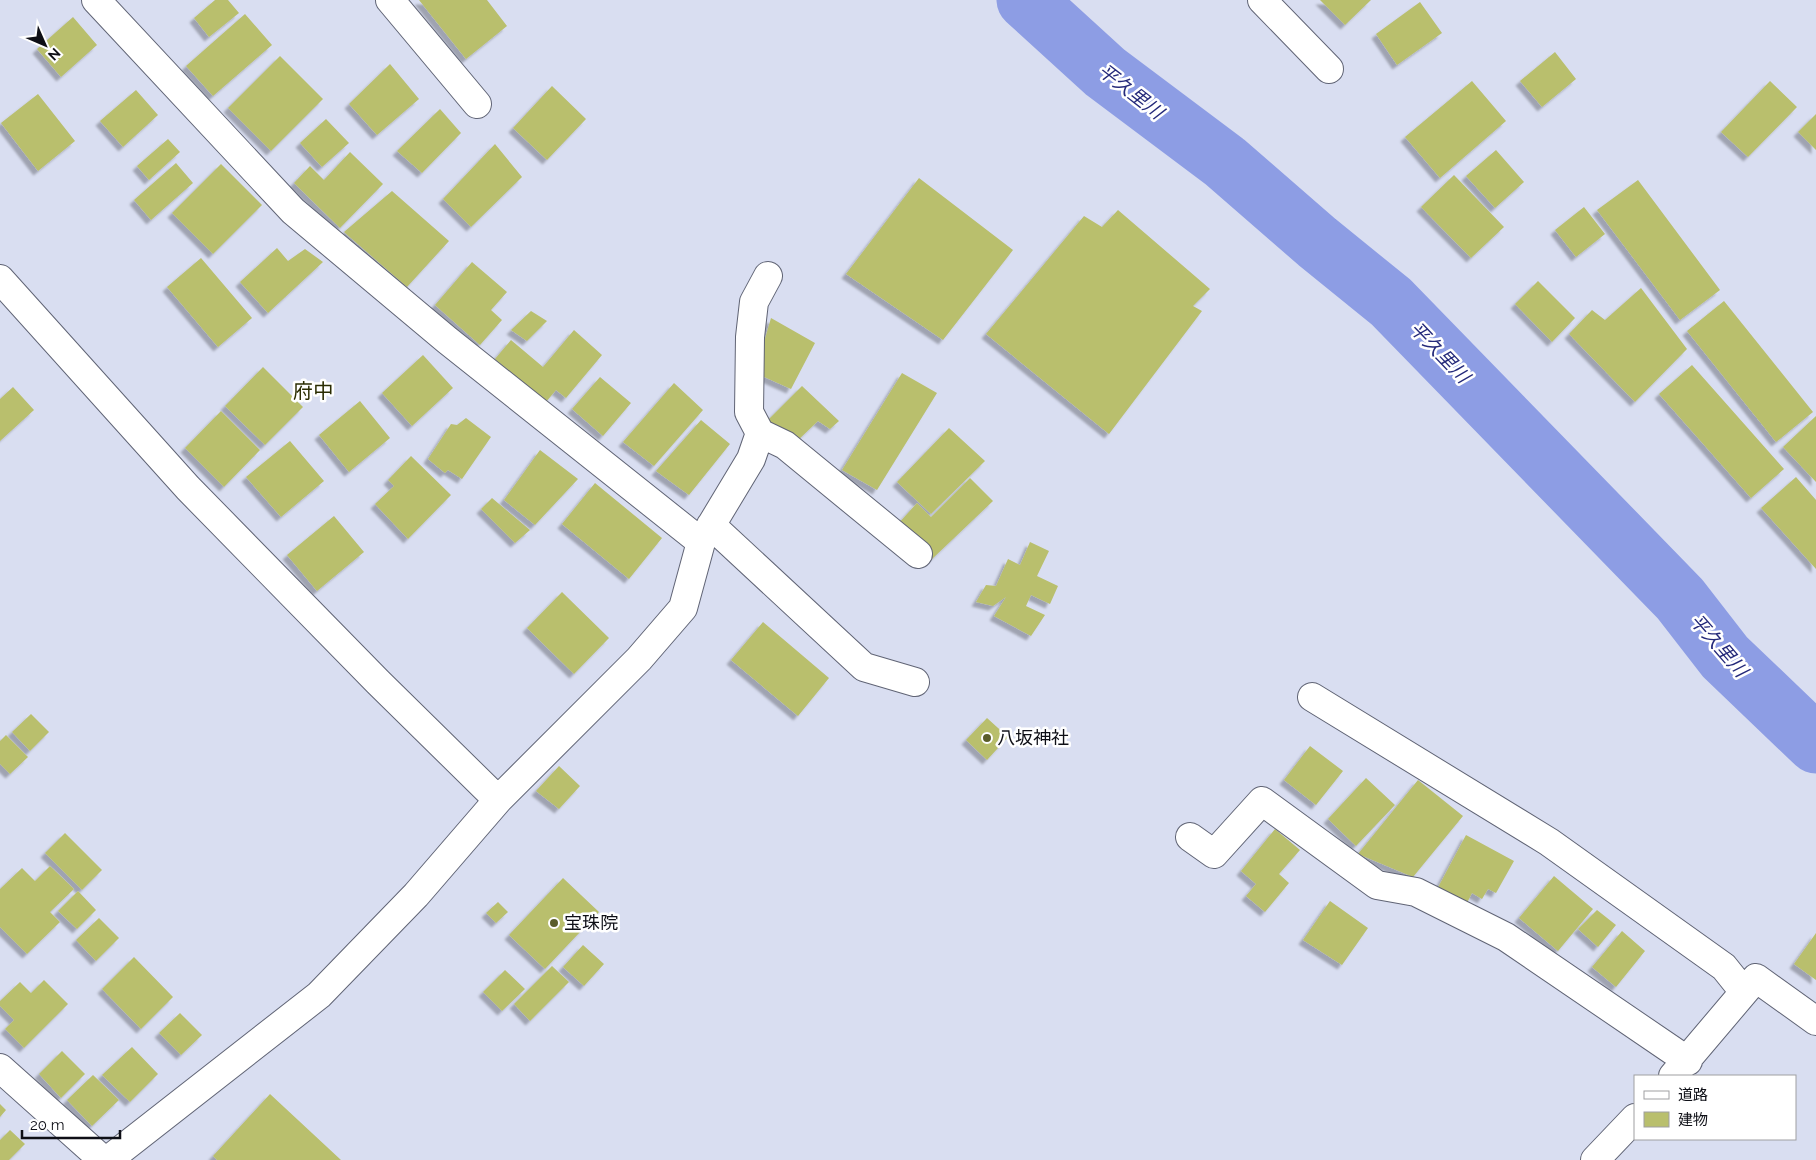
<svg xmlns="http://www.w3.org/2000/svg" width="1816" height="1160" viewBox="0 0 1816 1160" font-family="Raleway,'Noto Sans JP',sans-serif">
  <defs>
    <filter id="shadow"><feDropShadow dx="-4.5" dy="4.5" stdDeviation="1" flood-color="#0004"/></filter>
  </defs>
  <rect width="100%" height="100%" fill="#d9def1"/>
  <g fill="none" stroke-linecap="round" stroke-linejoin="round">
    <path stroke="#8d9de4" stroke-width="59" d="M 1026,0 L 1105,72 L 1225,162 L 1317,242 L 1391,302 L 1680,599 L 1725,657 L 1816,744"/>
  </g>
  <path fill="#b9bf6d" filter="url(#shadow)" d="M 215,0 L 228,0 L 239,13 L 209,37 L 194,18 Z
    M 419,0 L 487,0 L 507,26 L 466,59 Z
    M 1320,0 L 1371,0 L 1345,25 Z
    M 1420,2 L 1442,33 L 1397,65 L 1376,34 Z
    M 245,14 L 272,45 L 213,96 L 186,66 Z
    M 73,17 L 97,45 L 61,77 L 37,49 Z
    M 1555,52 L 1576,79 L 1542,107 L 1520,81 Z
    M 280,56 L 323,99 L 271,151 L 228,108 Z
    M 390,64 L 419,99 L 377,135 L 349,104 Z
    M 1472,81 L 1506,121 L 1440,178 L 1405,137 Z
    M 1770,81 L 1797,107 L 1748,157 L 1721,132 Z
    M 552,86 L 586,119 L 547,160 L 513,128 Z
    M 136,90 L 158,115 L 123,147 L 100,121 Z
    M 38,94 L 75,141 L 38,171 L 1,123 Z
    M 440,109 L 461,133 L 422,173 L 397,151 Z
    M 1816,114 L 1816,150 L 1798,132 Z
    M 326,119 L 349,143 L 322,167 L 300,143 Z
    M 168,139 L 180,152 L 149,180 L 137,166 Z
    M 495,144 L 522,177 L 471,227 L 443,199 Z
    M 1496,150 L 1524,182 L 1495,208 L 1466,176 Z
    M 350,152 L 383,184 L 340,228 L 294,183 L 310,166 L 324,180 Z
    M 176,163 L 193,183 L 151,220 L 134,200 Z
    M 221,164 L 262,205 L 213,254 L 172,213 Z
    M 1454,175 L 1504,227 L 1471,258 L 1421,207 Z
    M 919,178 L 1013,250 L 943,340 L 846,274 Z
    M 1638,180 L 1720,290 L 1680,320 L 1597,210 Z
    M 392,191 L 449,241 L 407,287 L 344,232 Z
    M 1584,207 L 1605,234 L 1576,257 L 1555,230 Z
    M 1118,210 L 1210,289 L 1193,306 L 1202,311 L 1109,434 L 986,334 L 1084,216 L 1102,227 Z
    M 277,248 L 288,261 L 305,249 L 323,262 L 268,313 L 240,282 Z
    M 201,258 L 252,318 L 218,347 L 167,287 Z
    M 472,262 L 507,292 L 491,310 L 502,320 L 480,345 L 435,305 Z
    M 1538,281 L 1575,318 L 1552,342 L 1515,304 Z
    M 1641,288 L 1687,349 L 1635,402 L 1569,334 L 1592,310 L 1605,320 Z
    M 1724,301 L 1813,412 L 1776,442 L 1687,331 Z
    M 531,311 L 547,321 L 527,341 L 511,330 Z
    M 771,318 L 815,343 L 791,389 L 755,373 Z
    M 574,330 L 602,355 L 566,398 L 556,390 L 546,402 L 495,359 L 511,340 L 543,367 Z
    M 423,355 L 453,388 L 412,426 L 382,393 Z
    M 1692,365 L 1784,469 L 1751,498 L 1659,394 Z
    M 263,367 L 303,407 L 265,445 L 225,406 Z
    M 902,373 L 937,393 L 877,490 L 842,470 Z
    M 600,377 L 631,403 L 603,436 L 572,409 Z
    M 674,383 L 703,410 L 654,466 L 623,442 Z
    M 802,386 L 839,421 L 830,429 L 818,421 L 795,443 L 768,420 Z
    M 13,387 L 34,410 L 0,441 L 0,399 Z
    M 360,401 L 390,438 L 349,472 L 319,435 Z
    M 221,411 L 260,450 L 224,487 L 185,448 Z
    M 1816,416 L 1816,482 L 1783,447 Z
    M 466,418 L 491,437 L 462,479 L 448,470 L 445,473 L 428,459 L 451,424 L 457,425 Z
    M 701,420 L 730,444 L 689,495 L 656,471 Z
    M 949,428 L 985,461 L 931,514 L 897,482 Z
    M 290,441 L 324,481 L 281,517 L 246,477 Z
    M 540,450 L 578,479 L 535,525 L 504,500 Z
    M 411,456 L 451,495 L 408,539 L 375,504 L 394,486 L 388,480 Z
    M 1796,477 L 1816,500 L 1816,569 L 1761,508 Z
    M 970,478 L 993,501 L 932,559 L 898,524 L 917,503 L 931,517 Z
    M 595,483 L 662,538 L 629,579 L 562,524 Z
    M 492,498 L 530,530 L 515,543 L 481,509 Z
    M 334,516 L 364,552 L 317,591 L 287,555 Z
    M 1030,542 L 1049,551 L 1037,576 L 1058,586 L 1050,604 L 1031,595 L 1026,606 L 1045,615 L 1031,636 L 994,616 L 1006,597 L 993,606 L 976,602 L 986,585 L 996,586 L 1008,559 L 1020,565 Z
    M 562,592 L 609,638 L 574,674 L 527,628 Z
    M 763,622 L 829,678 L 798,716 L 731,660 Z
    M 31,714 L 49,732 L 30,751 L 12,732 Z
    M 987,718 L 1008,737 L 987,760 L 966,740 Z
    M 6,735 L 28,757 L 10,774 L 0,764 L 0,741 Z
    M 1310,746 L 1343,771 L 1316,805 L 1284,780 Z
    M 559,766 L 580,786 L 559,809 L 536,791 Z
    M 1366,778 L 1395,805 L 1356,846 L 1328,819 Z
    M 1418,780 L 1463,816 L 1413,877 L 1358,854 Z
    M 1275,829 L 1300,850 L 1279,874 L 1289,883 L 1265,912 L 1246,896 L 1256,884 L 1241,871 Z
    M 65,833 L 102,870 L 82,890 L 45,853 Z
    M 1466,835 L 1514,861 L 1496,893 L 1488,889 L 1482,899 L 1472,893 L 1464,909 L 1435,893 Z
    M 50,866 L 74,889 L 50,912 L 60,922 L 27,954 L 0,927 L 0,889 L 22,868 L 35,881 Z
    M 1554,876 L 1593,909 L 1558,951 L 1519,918 Z
    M 563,878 L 599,912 L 545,969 L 509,935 Z
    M 78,891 L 96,910 L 77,929 L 58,911 Z
    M 1330,901 L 1368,928 L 1342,965 L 1303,940 Z
    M 498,902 L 508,912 L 496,923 L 486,913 Z
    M 1597,910 L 1616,925 L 1598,947 L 1578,929 Z
    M 99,918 L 119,938 L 96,961 L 76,940 Z
    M 1622,931 L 1645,951 L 1616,987 L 1592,967 Z
    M 1816,933 L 1816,980 L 1794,964 Z
    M 583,945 L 604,964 L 584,986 L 563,967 Z
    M 134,957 L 173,997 L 141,1029 L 102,989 Z
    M 552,966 L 569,982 L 530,1021 L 514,1004 Z
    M 505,970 L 525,989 L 502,1011 L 483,992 Z
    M 44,980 L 68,1004 L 24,1048 L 5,1029 L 14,1020 L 0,1006 L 0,1001 L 20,982 L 31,993 Z
    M 180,1013 L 202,1035 L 181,1055 L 159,1033 Z
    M 132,1047 L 158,1074 L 130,1102 L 102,1075 Z
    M 62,1051 L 85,1074 L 61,1098 L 39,1074 Z
    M 93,1075 L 119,1100 L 92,1126 L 67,1100 Z
    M 270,1094 L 341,1160 L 217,1160 L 213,1156 Z
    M 0,1104 L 6,1110 L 0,1117 Z
    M 10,1130 L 25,1144 L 9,1160 L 0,1160 L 0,1140 Z"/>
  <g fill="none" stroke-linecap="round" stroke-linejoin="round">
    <defs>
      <path id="minor" d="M 96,0 L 293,211 L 447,340 L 701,542
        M 390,0 L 477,104
        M 1262,0 L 1329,69
        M 0,279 L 188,488 L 378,682 L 498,800
        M 760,433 L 785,445 L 918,554
        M 711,525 L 864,667 L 915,682
        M 1312,697 L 1549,842 L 1724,967 L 1744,992
        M 1190,837 L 1214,854 L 1262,801 L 1377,885 L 1416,892 L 1506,937 L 1688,1061
        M 0,1068 L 103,1160
        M 1673,1076 L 1756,978 L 1816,1021
        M 108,1160 L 319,995 L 416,895 L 498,800 L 639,659 L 683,608 L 701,542 L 751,459 L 760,433 L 749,412 L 750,337 L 754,302 L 768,276
        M 1595,1160 L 1635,1118"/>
    </defs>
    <use href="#minor" stroke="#606475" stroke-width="30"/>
    <use href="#minor" stroke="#fff" stroke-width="28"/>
  </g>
  <g fill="#5a5d2a" stroke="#fff" stroke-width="2">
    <circle cx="987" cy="738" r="5"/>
    <circle cx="554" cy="923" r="5"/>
  </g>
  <g text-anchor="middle" stroke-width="5" stroke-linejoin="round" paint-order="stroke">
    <g font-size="18" fill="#0e0f16" stroke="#fff" text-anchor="start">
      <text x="997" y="744">八坂神社</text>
      <text x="564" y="929">宝珠院</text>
    </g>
    <g font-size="19" font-style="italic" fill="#24297a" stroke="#fff">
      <text transform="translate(1131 91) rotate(38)" y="7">平久里川</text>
      <text transform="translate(1440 352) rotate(46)" y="7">平久里川</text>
      <text transform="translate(1719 645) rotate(49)" y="7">平久里川</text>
    </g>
    <g font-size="20" fill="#2a2c02" stroke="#fff">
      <text x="313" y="398">府中</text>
    </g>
  </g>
  <rect x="1634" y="1075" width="162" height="65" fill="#ffffff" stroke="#9f9fa2"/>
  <rect x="1644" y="1091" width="25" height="8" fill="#ffffff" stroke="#9f9fa2"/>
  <text x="1678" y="1100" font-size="15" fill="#0e0f16">道路</text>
  <rect x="1644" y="1112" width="25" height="15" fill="#b9bf6d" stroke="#9f9fa2"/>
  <text x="1678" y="1125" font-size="15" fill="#0e0f16">建物</text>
  <g transform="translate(45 45) rotate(135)" stroke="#ffffff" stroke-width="4" paint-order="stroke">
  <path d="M0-4L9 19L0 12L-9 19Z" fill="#0e0f16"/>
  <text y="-8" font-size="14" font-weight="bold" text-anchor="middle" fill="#0e0f16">N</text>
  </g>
  <path d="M22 1130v8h98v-8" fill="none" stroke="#0e0f16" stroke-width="2.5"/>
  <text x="30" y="1130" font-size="15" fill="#0e0f16" stroke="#ffffff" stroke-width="4" paint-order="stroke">20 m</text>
</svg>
